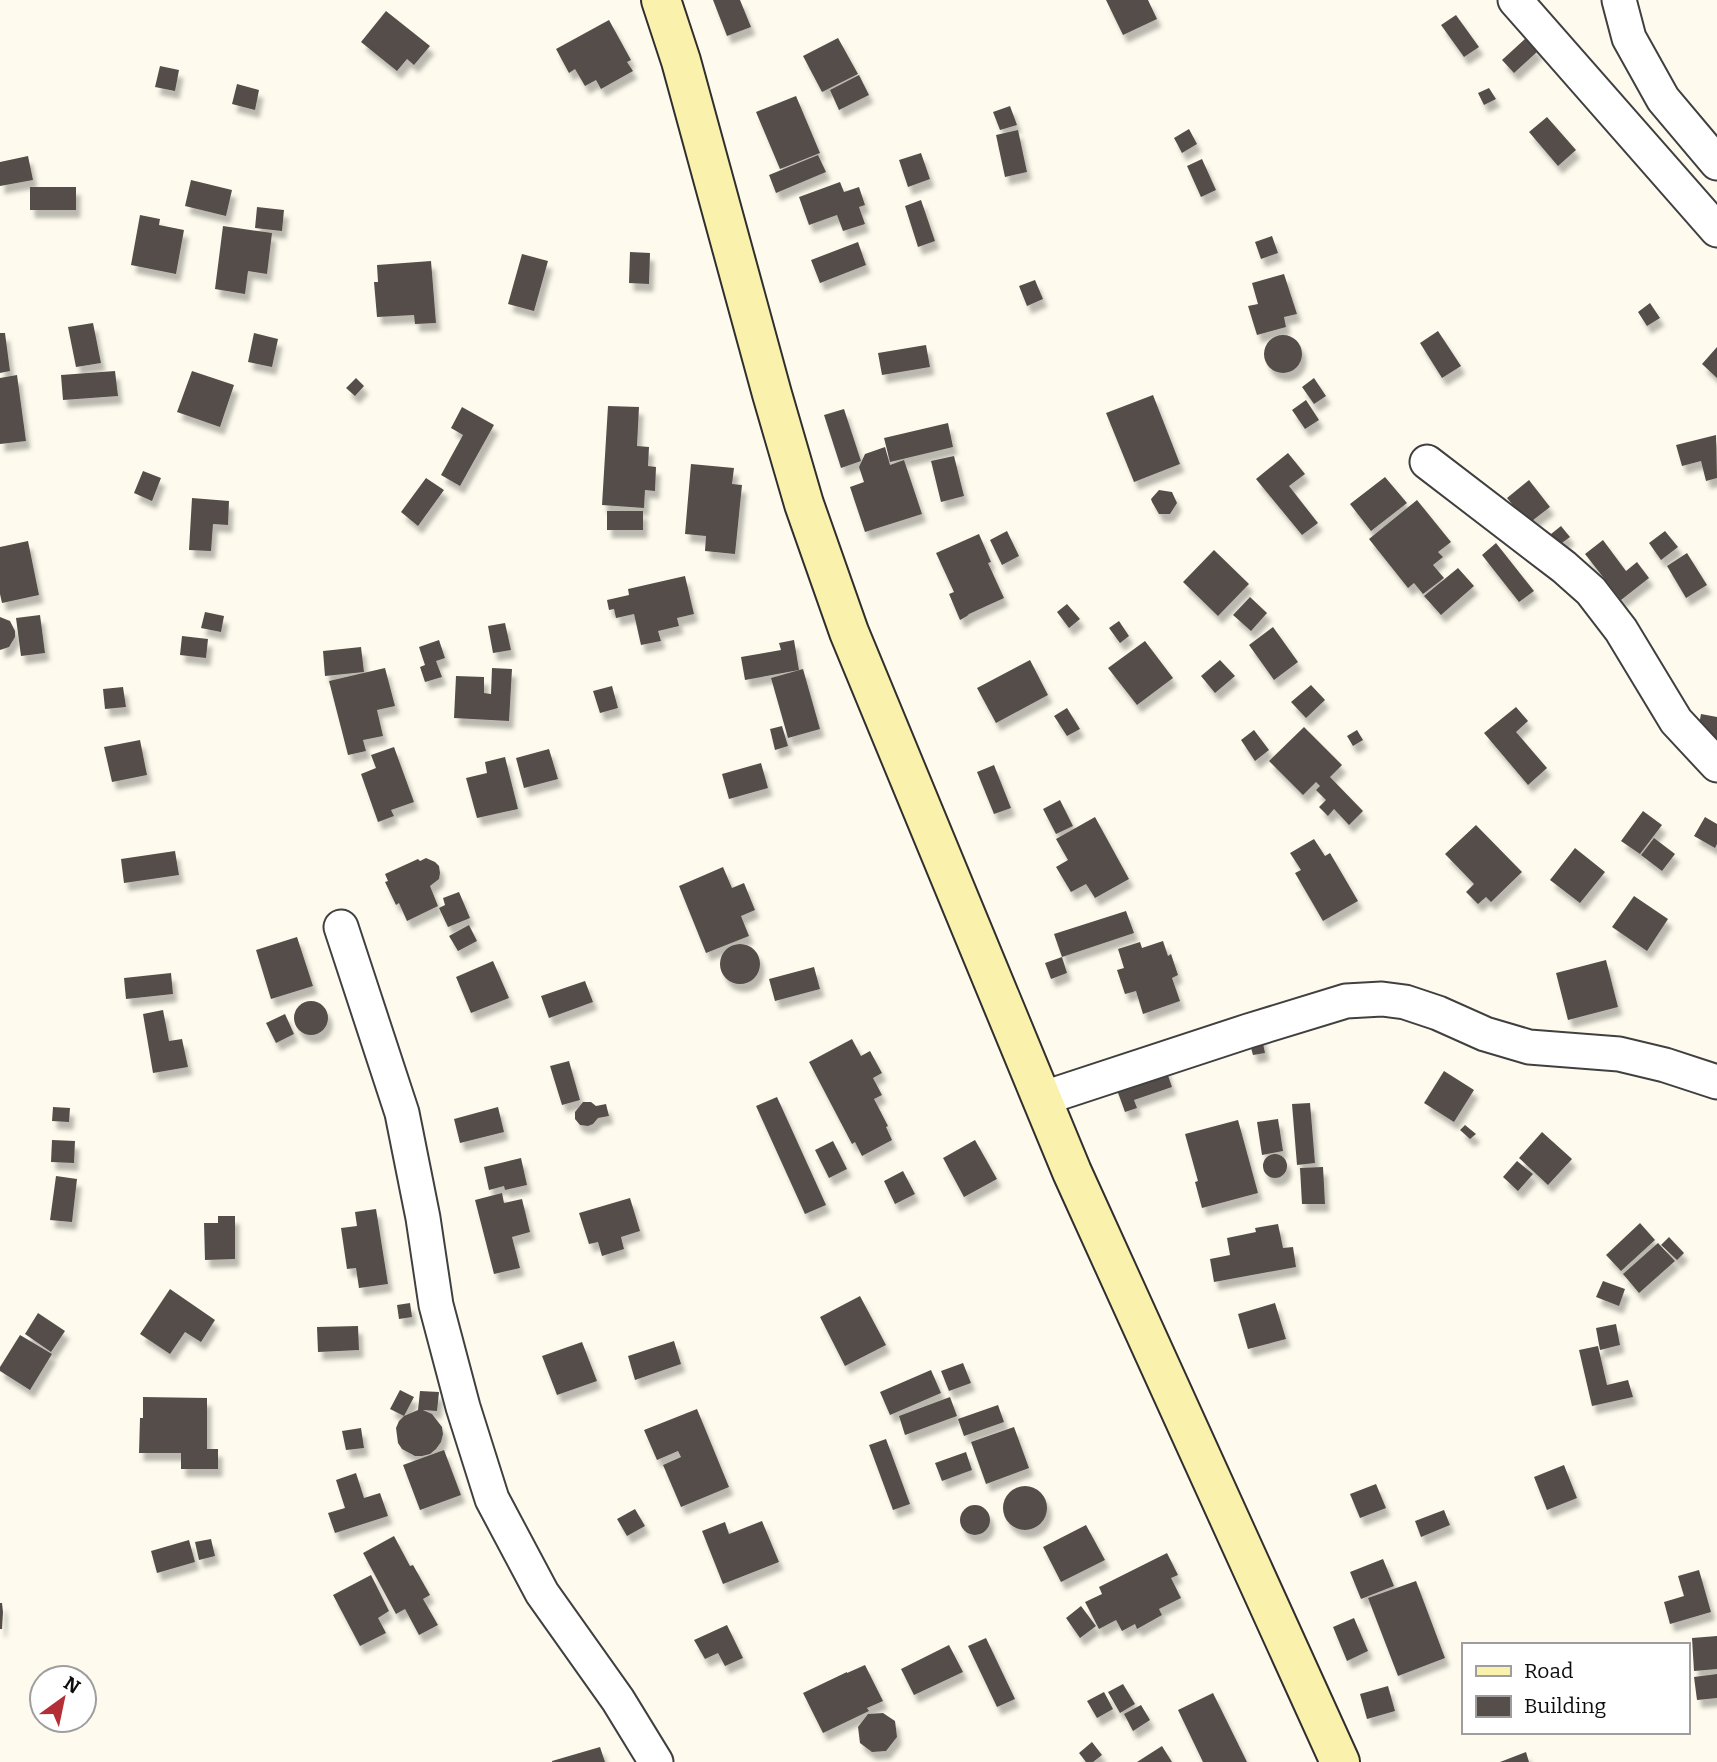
<svg xmlns="http://www.w3.org/2000/svg" width="1717" height="1762" viewBox="0 0 1717 1762" font-family="Bitter,serif">
  <defs>
    <filter id="shadow"><feDropShadow dx="4.5" dy="8" stdDeviation="2" flood-color="#0004"/></filter>
  </defs>
  <rect width="100%" height="100%" fill="#fefbee"/>
  <path fill="#554e4a" filter="url(#shadow)" d="M 713,0 L 740,0 L 751,27 L 727,36 Z
    M 1106,0 L 1148,0 L 1157,19 L 1123,35 Z
    M 386,11 L 430,46 L 414,65 L 407,59 L 397,71 L 361,42 Z
    M 1456,15 L 1479,47 L 1464,57 L 1441,25 Z
    M 609,20 L 631,60 L 627,62 L 633,71 L 601,89 L 596,80 L 585,86 L 575,69 L 569,73 L 556,49 Z
    M 838,38 L 858,74 L 822,92 L 803,56 Z
    M 1526,38 L 1538,51 L 1514,73 L 1502,60 Z
    M 160,66 L 179,70 L 175,91 L 155,87 Z
    M 859,75 L 869,95 L 839,110 L 830,90 Z
    M 237,84 L 259,90 L 255,110 L 232,104 Z
    M 1489,88 L 1496,99 L 1484,105 L 1478,93 Z
    M 796,96 L 820,153 L 780,169 L 756,112 Z
    M 1010,106 L 1017,125 L 1000,130 L 993,112 Z
    M 1547,117 L 1576,150 L 1558,166 L 1529,132 Z
    M 1189,129 L 1197,144 L 1182,153 L 1174,138 Z
    M 1018,130 L 1027,172 L 1005,177 L 996,135 Z
    M 921,153 L 930,179 L 908,187 L 899,160 Z
    M 818,155 L 826,172 L 776,193 L 769,175 Z
    M 28,156 L 33,180 L 0,186 L 0,162 Z
    M 1202,159 L 1216,190 L 1201,197 L 1187,166 Z
    M 191,180 L 232,190 L 226,216 L 185,206 Z
    M 840,182 L 844,192 L 859,187 L 865,205 L 859,207 L 865,224 L 843,231 L 837,215 L 809,225 L 799,197 Z
    M 30,187 L 76,187 L 76,210 L 30,210 Z
    M 921,200 L 935,241 L 918,247 L 905,206 Z
    M 257,207 L 284,210 L 282,231 L 255,228 Z
    M 140,215 L 160,219 L 159,225 L 184,230 L 176,274 L 131,265 Z
    M 223,226 L 272,233 L 267,274 L 248,271 L 245,294 L 215,289 Z
    M 1272,236 L 1278,253 L 1261,259 L 1255,242 Z
    M 858,242 L 866,265 L 820,283 L 811,260 Z
    M 630,252 L 650,253 L 649,284 L 629,283 Z
    M 522,254 L 548,261 L 534,311 L 508,304 Z
    M 431,261 L 436,323 L 415,324 L 414,315 L 377,317 L 374,282 L 378,282 L 377,265 Z
    M 1284,274 L 1297,314 L 1284,317 L 1286,327 L 1257,335 L 1248,306 L 1258,304 L 1252,283 Z
    M 1035,280 L 1043,299 L 1027,306 L 1019,286 Z
    M 1650,303 L 1660,318 L 1647,326 L 1638,312 Z
    M 93,323 L 101,363 L 76,367 L 68,327 Z
    M 1438,331 L 1461,366 L 1442,378 L 1420,343 Z
    M 0,333 L 5,333 L 10,371 L 0,373 Z
    M 254,333 L 278,339 L 272,367 L 248,362 Z
    M1264 354a19 19 0 1 1 38 0a19 19 0 1 1-38 0Z
    M 926,345 L 930,367 L 882,375 L 878,353 Z
    M 1717,347 L 1717,378 L 1702,364 Z
    M 115,371 L 118,396 L 63,400 L 61,375 Z
    M 192,371 L 234,385 L 220,427 L 177,412 Z
    M 17,375 L 26,441 L 0,444 L 0,378 Z
    M 356,378 L 364,386 L 355,396 L 346,388 Z
    M 1314,378 L 1326,396 L 1314,404 L 1302,387 Z
    M 1153,395 L 1180,464 L 1134,482 L 1106,413 Z
    M 1306,400 L 1319,420 L 1305,429 L 1292,410 Z
    M 608,406 L 639,407 L 637,446 L 649,447 L 648,466 L 656,467 L 655,491 L 645,490 L 644,508 L 602,505 Z
    M 462,407 L 494,425 L 460,486 L 441,475 L 463,435 L 451,428 Z
    M 844,409 L 861,461 L 841,468 L 824,415 Z
    M 948,423 L 953,447 L 890,462 L 884,438 Z
    M 1716,435 L 1717,478 L 1706,481 L 1701,461 L 1682,466 L 1676,445 Z
    M 885,447 L 890,465 L 904,460 L 922,514 L 865,532 L 850,487 L 864,482 L 859,467 L 865,454 Z
    M 1288,453 L 1305,474 L 1289,486 L 1318,523 L 1302,535 L 1256,479 Z
    M 954,456 L 964,496 L 941,502 L 931,461 Z
    M 691,464 L 734,468 L 732,484 L 742,485 L 735,554 L 705,551 L 706,536 L 685,534 Z
    M 143,471 L 161,478 L 152,501 L 134,493 Z
    M 1385,477 L 1407,503 L 1371,531 L 1350,504 Z
    M 426,478 L 444,490 L 418,526 L 401,512 Z
    M 1529,480 L 1550,507 L 1528,524 L 1507,498 Z
    M 1159,490 L 1172,492 L 1177,503 L 1170,514 L 1159,514 L 1152,502 L 1151,499 Z
    M 192,498 L 229,501 L 228,525 L 213,524 L 211,551 L 189,550 Z
    M 1417,500 L 1451,542 L 1438,552 L 1443,557 L 1433,565 L 1444,578 L 1423,594 L 1414,583 L 1408,588 L 1369,539 Z
    M 607,511 L 643,511 L 643,530 L 607,530 Z
    M 1561,526 L 1570,537 L 1559,545 L 1551,534 Z
    M 1007,531 L 1019,556 L 1002,565 L 990,540 Z
    M 1665,531 L 1678,547 L 1661,560 L 1649,543 Z
    M 979,534 L 991,562 L 988,563 L 1004,598 L 969,614 L 967,616 L 960,620 L 949,594 L 954,592 L 936,553 Z
    M 1603,540 L 1626,571 L 1637,562 L 1649,578 L 1621,600 L 1585,554 Z
    M 28,541 L 39,595 L 2,603 L 0,594 L 0,547 Z
    M 1496,543 L 1534,591 L 1519,602 L 1482,555 Z
    M 1214,550 L 1249,584 L 1218,616 L 1183,582 Z
    M 1687,553 L 1707,585 L 1686,598 L 1667,566 Z
    M 1458,568 L 1474,586 L 1441,615 L 1424,596 Z
    M 685,576 L 694,614 L 677,618 L 679,626 L 658,631 L 661,641 L 641,645 L 634,614 L 616,618 L 614,609 L 609,610 L 607,600 L 629,595 L 628,589 Z
    M 1250,597 L 1267,613 L 1251,631 L 1233,615 Z
    M 1067,604 L 1080,619 L 1069,628 L 1057,612 Z
    M 205,612 L 224,616 L 221,632 L 201,628 Z
    M 40,615 L 45,653 L 21,656 L 16,618 Z
    M 0,617 L 10,621 L 15,631 L 15,637 L 9,647 L 0,650 Z
    M 1119,621 L 1129,636 L 1120,643 L 1109,628 Z
    M 505,623 L 511,650 L 493,653 L 488,626 Z
    M 1273,627 L 1298,662 L 1274,680 L 1249,645 Z
    M 182,636 L 208,639 L 206,658 L 180,655 Z
    M 439,640 L 445,658 L 436,661 L 442,677 L 425,682 L 420,667 L 425,665 L 419,647 Z
    M 794,640 L 799,670 L 745,680 L 741,657 L 781,650 L 779,643 Z
    M 1145,641 L 1173,678 L 1137,705 L 1108,668 Z
    M 361,647 L 364,672 L 325,676 L 323,651 Z
    M 1030,660 L 1048,695 L 996,723 L 977,688 Z
    M 1220,660 L 1235,676 L 1215,693 L 1201,676 Z
    M 385,668 L 395,706 L 377,710 L 383,736 L 363,740 L 366,751 L 348,755 L 329,681 Z
    M 492,668 L 512,669 L 509,721 L 454,718 L 456,676 L 484,677 L 484,693 L 491,694 Z
    M 803,669 L 820,729 L 788,738 L 771,678 Z
    M 1311,685 L 1325,700 L 1306,718 L 1291,702 Z
    M 612,686 L 618,708 L 600,713 L 593,691 Z
    M 123,687 L 126,707 L 105,709 L 103,689 Z
    M 1516,707 L 1528,721 L 1516,732 L 1547,768 L 1528,785 L 1484,733 Z
    M 1067,708 L 1080,729 L 1067,736 L 1054,716 Z
    M 1701,714 L 1717,717 L 1717,739 L 1697,735 Z
    M 782,726 L 788,746 L 775,750 L 770,729 Z
    M 1304,727 L 1342,765 L 1330,777 L 1363,811 L 1349,825 L 1334,809 L 1328,816 L 1319,807 L 1326,800 L 1316,790 L 1320,786 L 1316,782 L 1303,795 L 1269,761 Z
    M 1254,730 L 1269,750 L 1255,761 L 1241,740 Z
    M 1357,730 L 1363,740 L 1353,746 L 1347,736 Z
    M 140,740 L 147,775 L 112,782 L 104,747 Z
    M 394,747 L 414,802 L 391,810 L 394,816 L 378,822 L 361,774 L 376,768 L 371,755 Z
    M 549,749 L 558,779 L 524,788 L 516,758 Z
    M 505,757 L 518,809 L 477,818 L 466,778 L 487,773 L 485,762 Z
    M 761,763 L 768,788 L 729,799 L 722,774 Z
    M 994,765 L 1011,808 L 994,814 L 977,772 Z
    M 1060,800 L 1073,826 L 1056,834 L 1043,809 Z
    M 1643,811 L 1662,825 L 1640,854 L 1621,841 Z
    M 1095,817 L 1129,879 L 1095,898 L 1086,884 L 1071,892 L 1056,867 L 1068,860 L 1056,839 Z
    M 1705,817 L 1717,824 L 1717,844 L 1715,848 L 1694,836 Z
    M 1476,825 L 1522,872 L 1491,902 L 1486,897 L 1478,904 L 1466,892 L 1474,884 L 1445,854 Z
    M 1654,838 L 1675,854 L 1662,871 L 1641,855 Z
    M 1314,839 L 1325,856 L 1330,853 L 1358,901 L 1323,921 L 1295,873 L 1301,870 L 1290,853 Z
    M 1575,848 L 1605,872 L 1580,903 L 1550,880 Z
    M 175,851 L 179,875 L 124,883 L 121,859 Z
    M 426,858 L 435,862 L 439,866 L 440,873 L 439,879 L 430,886 L 438,906 L 407,921 L 399,903 L 396,905 L 385,882 L 388,881 L 385,874 L 418,859 L 420,861 Z
    M 723,867 L 732,888 L 744,883 L 755,910 L 741,916 L 749,936 L 706,953 L 679,886 Z
    M 459,892 L 470,918 L 448,927 L 439,908 L 445,905 L 443,898 Z
    M 1634,896 L 1668,919 L 1647,951 L 1612,927 Z
    M 1126,911 L 1134,933 L 1062,957 L 1054,934 Z
    M 469,925 L 477,941 L 458,951 L 449,936 Z
    M 297,937 L 313,986 L 271,999 L 256,950 Z
    M 1163,941 L 1168,956 L 1171,954 L 1178,975 L 1172,978 L 1180,1001 L 1143,1014 L 1136,991 L 1125,994 L 1117,970 L 1124,968 L 1118,949 L 1140,942 L 1142,948 Z
    M720 964a20 20 0 1 1 40 0a20 20 0 1 1-40 0Z
    M 1062,957 L 1067,973 L 1051,979 L 1045,963 Z
    M 1606,960 L 1618,1007 L 1568,1020 L 1556,973 Z
    M 493,961 L 509,998 L 471,1013 L 456,977 Z
    M 814,967 L 820,989 L 775,1001 L 769,979 Z
    M 171,973 L 173,994 L 126,999 L 124,978 Z
    M 585,981 L 593,1002 L 549,1018 L 541,996 Z
    M294 1018a17 17 0 1 1 34 0a17 17 0 1 1-34 0Z
    M 163,1010 L 169,1041 L 182,1039 L 188,1067 L 153,1073 L 143,1014 Z
    M 285,1014 L 294,1034 L 276,1043 L 266,1023 Z
    M 1261,1034 L 1265,1053 L 1253,1055 L 1248,1037 Z
    M 852,1039 L 861,1056 L 870,1051 L 882,1073 L 873,1078 L 882,1095 L 874,1099 L 888,1126 L 886,1127 L 892,1140 L 862,1156 L 855,1142 L 852,1144 L 809,1062 Z
    M 569,1061 L 580,1100 L 562,1105 L 550,1066 Z
    M 1163,1061 L 1172,1087 L 1134,1100 L 1137,1108 L 1125,1112 L 1113,1079 Z
    M 1444,1071 L 1474,1090 L 1454,1122 L 1424,1103 Z
    M 777,1097 L 826,1205 L 805,1214 L 756,1106 Z
    M 583,1102 L 591,1102 L 596,1106 L 606,1104 L 609,1116 L 598,1118 L 593,1124 L 588,1126 L 580,1125 L 575,1119 L 575,1112 Z
    M 1310,1103 L 1315,1163 L 1297,1165 L 1292,1104 Z
    M 53,1107 L 70,1108 L 69,1122 L 52,1121 Z
    M 498,1107 L 504,1132 L 460,1143 L 454,1119 Z
    M 1278,1119 L 1283,1151 L 1262,1155 L 1257,1122 Z
    M 1238,1120 L 1258,1193 L 1202,1208 L 1195,1182 L 1198,1181 L 1185,1134 Z
    M 1465,1125 L 1476,1134 L 1470,1139 L 1460,1130 Z
    M 1542,1132 L 1572,1159 L 1548,1185 L 1519,1158 Z
    M 52,1140 L 75,1141 L 74,1163 L 51,1162 Z
    M 975,1140 L 997,1179 L 964,1197 L 943,1158 Z
    M 833,1141 L 847,1169 L 829,1178 L 815,1150 Z
    M1263 1166a12 12 0 1 1 24 0a12 12 0 1 1-24 0Z
    M 521,1158 L 527,1185 L 505,1190 L 504,1186 L 489,1190 L 484,1167 Z
    M 1517,1161 L 1533,1174 L 1518,1191 L 1503,1177 Z
    M 1323,1167 L 1325,1204 L 1302,1204 L 1300,1168 Z
    M 903,1171 L 915,1194 L 895,1204 L 884,1181 Z
    M 56,1176 L 77,1179 L 72,1222 L 50,1220 Z
    M 502,1193 L 504,1203 L 522,1199 L 530,1232 L 512,1237 L 520,1268 L 494,1274 L 475,1200 Z
    M 630,1198 L 640,1231 L 621,1237 L 624,1249 L 602,1256 L 598,1242 L 589,1244 L 579,1213 Z
    M 376,1209 L 388,1284 L 359,1288 L 356,1268 L 347,1269 L 341,1228 L 357,1226 L 355,1212 Z
    M 218,1216 L 235,1216 L 235,1259 L 205,1260 L 204,1223 L 218,1223 Z
    M 1640,1223 L 1655,1240 L 1621,1271 L 1606,1255 Z
    M 1278,1224 L 1283,1248 L 1293,1247 L 1296,1267 L 1214,1282 L 1210,1259 L 1230,1255 L 1227,1238 L 1256,1232 L 1255,1228 Z
    M 1669,1237 L 1684,1253 L 1677,1260 L 1661,1245 Z
    M 1658,1243 L 1675,1261 L 1639,1293 L 1623,1274 Z
    M 1603,1281 L 1625,1289 L 1619,1306 L 1596,1297 Z
    M 170,1289 L 215,1320 L 201,1342 L 185,1332 L 170,1354 L 140,1334 Z
    M 860,1296 L 886,1345 L 845,1366 L 820,1317 Z
    M 410,1303 L 412,1317 L 399,1319 L 397,1305 Z
    M 1275,1303 L 1286,1339 L 1248,1349 L 1238,1314 Z
    M 38,1313 L 65,1331 L 51,1352 L 25,1334 Z
    M 1616,1324 L 1620,1345 L 1600,1350 L 1596,1328 Z
    M 358,1326 L 359,1350 L 318,1352 L 317,1327 Z
    M 20,1335 L 52,1354 L 30,1390 L 0,1371 L 0,1367 Z
    M 674,1341 L 681,1364 L 635,1380 L 628,1356 Z
    M 582,1342 L 597,1381 L 557,1395 L 542,1356 Z
    M 1598,1346 L 1607,1385 L 1628,1380 L 1633,1397 L 1592,1406 L 1579,1350 Z
    M 963,1363 L 971,1383 L 949,1391 L 941,1371 Z
    M 931,1370 L 941,1393 L 890,1415 L 880,1392 Z
    M 400,1390 L 414,1397 L 404,1416 L 418,1410 L 420,1391 L 439,1392 L 437,1411 L 423,1410 L 432,1414 L 442,1427 L 443,1434 L 441,1442 L 436,1449 L 430,1454 L 422,1456 L 415,1456 L 402,1449 L 398,1443 L 396,1428 L 399,1421 L 404,1416 L 390,1409 Z
    M 143,1397 L 207,1398 L 207,1449 L 218,1449 L 218,1469 L 181,1469 L 181,1453 L 139,1453 L 140,1418 L 143,1418 Z
    M 950,1397 L 957,1416 L 905,1435 L 899,1416 Z
    M 998,1405 L 1004,1422 L 964,1436 L 958,1419 Z
    M 697,1409 L 729,1487 L 681,1507 L 663,1465 L 681,1457 L 678,1451 L 657,1460 L 644,1430 Z
    M 1014,1427 L 1029,1468 L 986,1484 L 971,1442 Z
    M 361,1428 L 364,1448 L 346,1450 L 342,1431 Z
    M 886,1439 L 910,1504 L 893,1510 L 869,1445 Z
    M 444,1450 L 461,1495 L 420,1510 L 403,1465 Z
    M 966,1452 L 972,1470 L 942,1481 L 935,1463 Z
    M 1564,1465 L 1577,1498 L 1547,1510 L 1534,1477 Z
    M 356,1473 L 364,1498 L 380,1493 L 388,1516 L 335,1533 L 328,1513 L 345,1508 L 336,1480 Z
    M 1376,1484 L 1386,1508 L 1360,1518 L 1350,1494 Z
    M1003 1508a22 22 0 1 1 44 0a22 22 0 1 1-44 0Z
    M960 1520a15 15 0 1 1 30 0a15 15 0 1 1-30 0Z
    M 635,1509 L 645,1526 L 627,1536 L 617,1519 Z
    M 1444,1510 L 1450,1525 L 1421,1537 L 1415,1521 Z
    M 762,1521 L 779,1562 L 723,1584 L 702,1531 L 725,1522 L 729,1534 Z
    M 1086,1525 L 1105,1560 L 1061,1582 L 1043,1547 Z
    M 394,1536 L 410,1566 L 413,1565 L 430,1595 L 423,1599 L 438,1625 L 419,1635 L 405,1609 L 396,1614 L 363,1553 Z
    M 211,1539 L 215,1556 L 199,1560 L 195,1542 Z
    M 189,1540 L 195,1562 L 157,1573 L 151,1551 Z
    M 1167,1553 L 1178,1575 L 1171,1578 L 1181,1598 L 1159,1609 L 1162,1615 L 1137,1629 L 1135,1624 L 1122,1631 L 1116,1620 L 1099,1629 L 1085,1602 L 1102,1594 L 1099,1587 Z
    M 1383,1559 L 1394,1586 L 1361,1599 L 1350,1572 Z
    M 1699,1570 L 1711,1612 L 1670,1624 L 1664,1602 L 1684,1596 L 1678,1576 Z
    M 371,1575 L 389,1611 L 378,1618 L 386,1633 L 360,1646 L 333,1595 Z
    M 1416,1581 L 1445,1658 L 1398,1676 L 1368,1598 Z
    M 0,1603 L 2,1603 L 3,1612 L 2,1629 L 0,1629 Z
    M 1081,1606 L 1096,1626 L 1080,1638 L 1066,1618 Z
    M 1354,1618 L 1368,1651 L 1347,1661 L 1333,1627 Z
    M 727,1625 L 743,1658 L 725,1666 L 718,1653 L 705,1659 L 694,1640 Z
    M 1717,1636 L 1717,1669 L 1694,1671 L 1692,1638 Z
    M 986,1638 L 1015,1699 L 997,1707 L 968,1646 Z
    M 949,1645 L 963,1672 L 914,1695 L 901,1669 Z
    M 865,1665 L 883,1701 L 867,1708 L 869,1711 L 823,1733 L 803,1693 L 847,1672 L 847,1673 Z
    M 1717,1674 L 1717,1698 L 1697,1700 L 1694,1677 Z
    M 1123,1684 L 1135,1704 L 1120,1713 L 1108,1692 Z
    M 1388,1686 L 1395,1711 L 1367,1719 L 1360,1694 Z
    M 1104,1692 L 1113,1709 L 1097,1718 L 1087,1701 Z
    M 1213,1693 L 1247,1762 L 1203,1762 L 1178,1710 Z
    M 1141,1705 L 1150,1720 L 1133,1731 L 1124,1714 Z
    M 883,1713 L 895,1721 L 897,1737 L 886,1751 L 872,1752 L 860,1743 L 858,1727 L 868,1714 Z
    M 1092,1742 L 1102,1755 L 1093,1762 L 1086,1762 L 1079,1753 Z
    M 1162,1746 L 1172,1762 L 1137,1762 Z
    M 600,1747 L 605,1762 L 552,1762 L 552,1761 Z
    M 1526,1752 L 1529,1762 L 1500,1762 Z"/>
  <g fill="none" stroke-linecap="round" stroke-linejoin="round">
    <defs>
      <path id="street" d="M 1515,0 L 1717,230
        M 1619,0 L 1629,38 L 1663,99 L 1717,163
        M 1427,462 L 1564,567 L 1591,591 L 1621,630 L 1676,721 L 1717,765
        M 341,927 L 402,1113 L 423,1218 L 436,1305 L 463,1407 L 492,1499 L 542,1593 L 618,1700 L 656,1762
        M 1041,1099 L 1248,1031 L 1346,1001 L 1382,999 L 1405,1002 L 1438,1013 L 1485,1034 L 1529,1047 L 1619,1054 L 1665,1065 L 1717,1082"/>
      <path id="secondary" d="M 661,0 L 681,61 L 772,394 L 804,504 L 849,632 L 1072,1172 L 1340,1762"/>
    </defs>
    <use href="#street" stroke="#404040" stroke-width="37"/>
    <use href="#secondary" stroke="#2f2f2f" stroke-width="42"/>
    <use href="#street" stroke="#fff" stroke-width="33"/>
    <use href="#secondary" stroke="#faf1ad" stroke-width="38"/>
  </g>
  <rect x="1462" y="1643" width="228" height="91" fill="#ffffff" stroke="#9e9e9e" stroke-width="2"/>
  <rect x="1476" y="1666" width="35" height="10" fill="#faf1ad" stroke="#9e9e9e" stroke-width="2"/>
  <text x="1524" y="1678" font-size="21" fill="#0d0d0d">Road</text>
  <rect x="1476" y="1696" width="35" height="21" fill="#554e4a" stroke="#9e9e9e" stroke-width="2"/>
  <text x="1524" y="1713" font-size="21" fill="#0d0d0d">Building</text>
  <g transform="translate(63 1699) rotate(33)"><circle r="33" fill="#ffffff" stroke="#9e9e9e" stroke-width="2"/>
  <path d="M0-5L12 26L0 18L-12 26Z" fill="#b42e36"/>
  <text y="-10" font-size="19" font-weight="bold" text-anchor="middle" fill="#0d0d0d">N</text>
  </g>
</svg>
